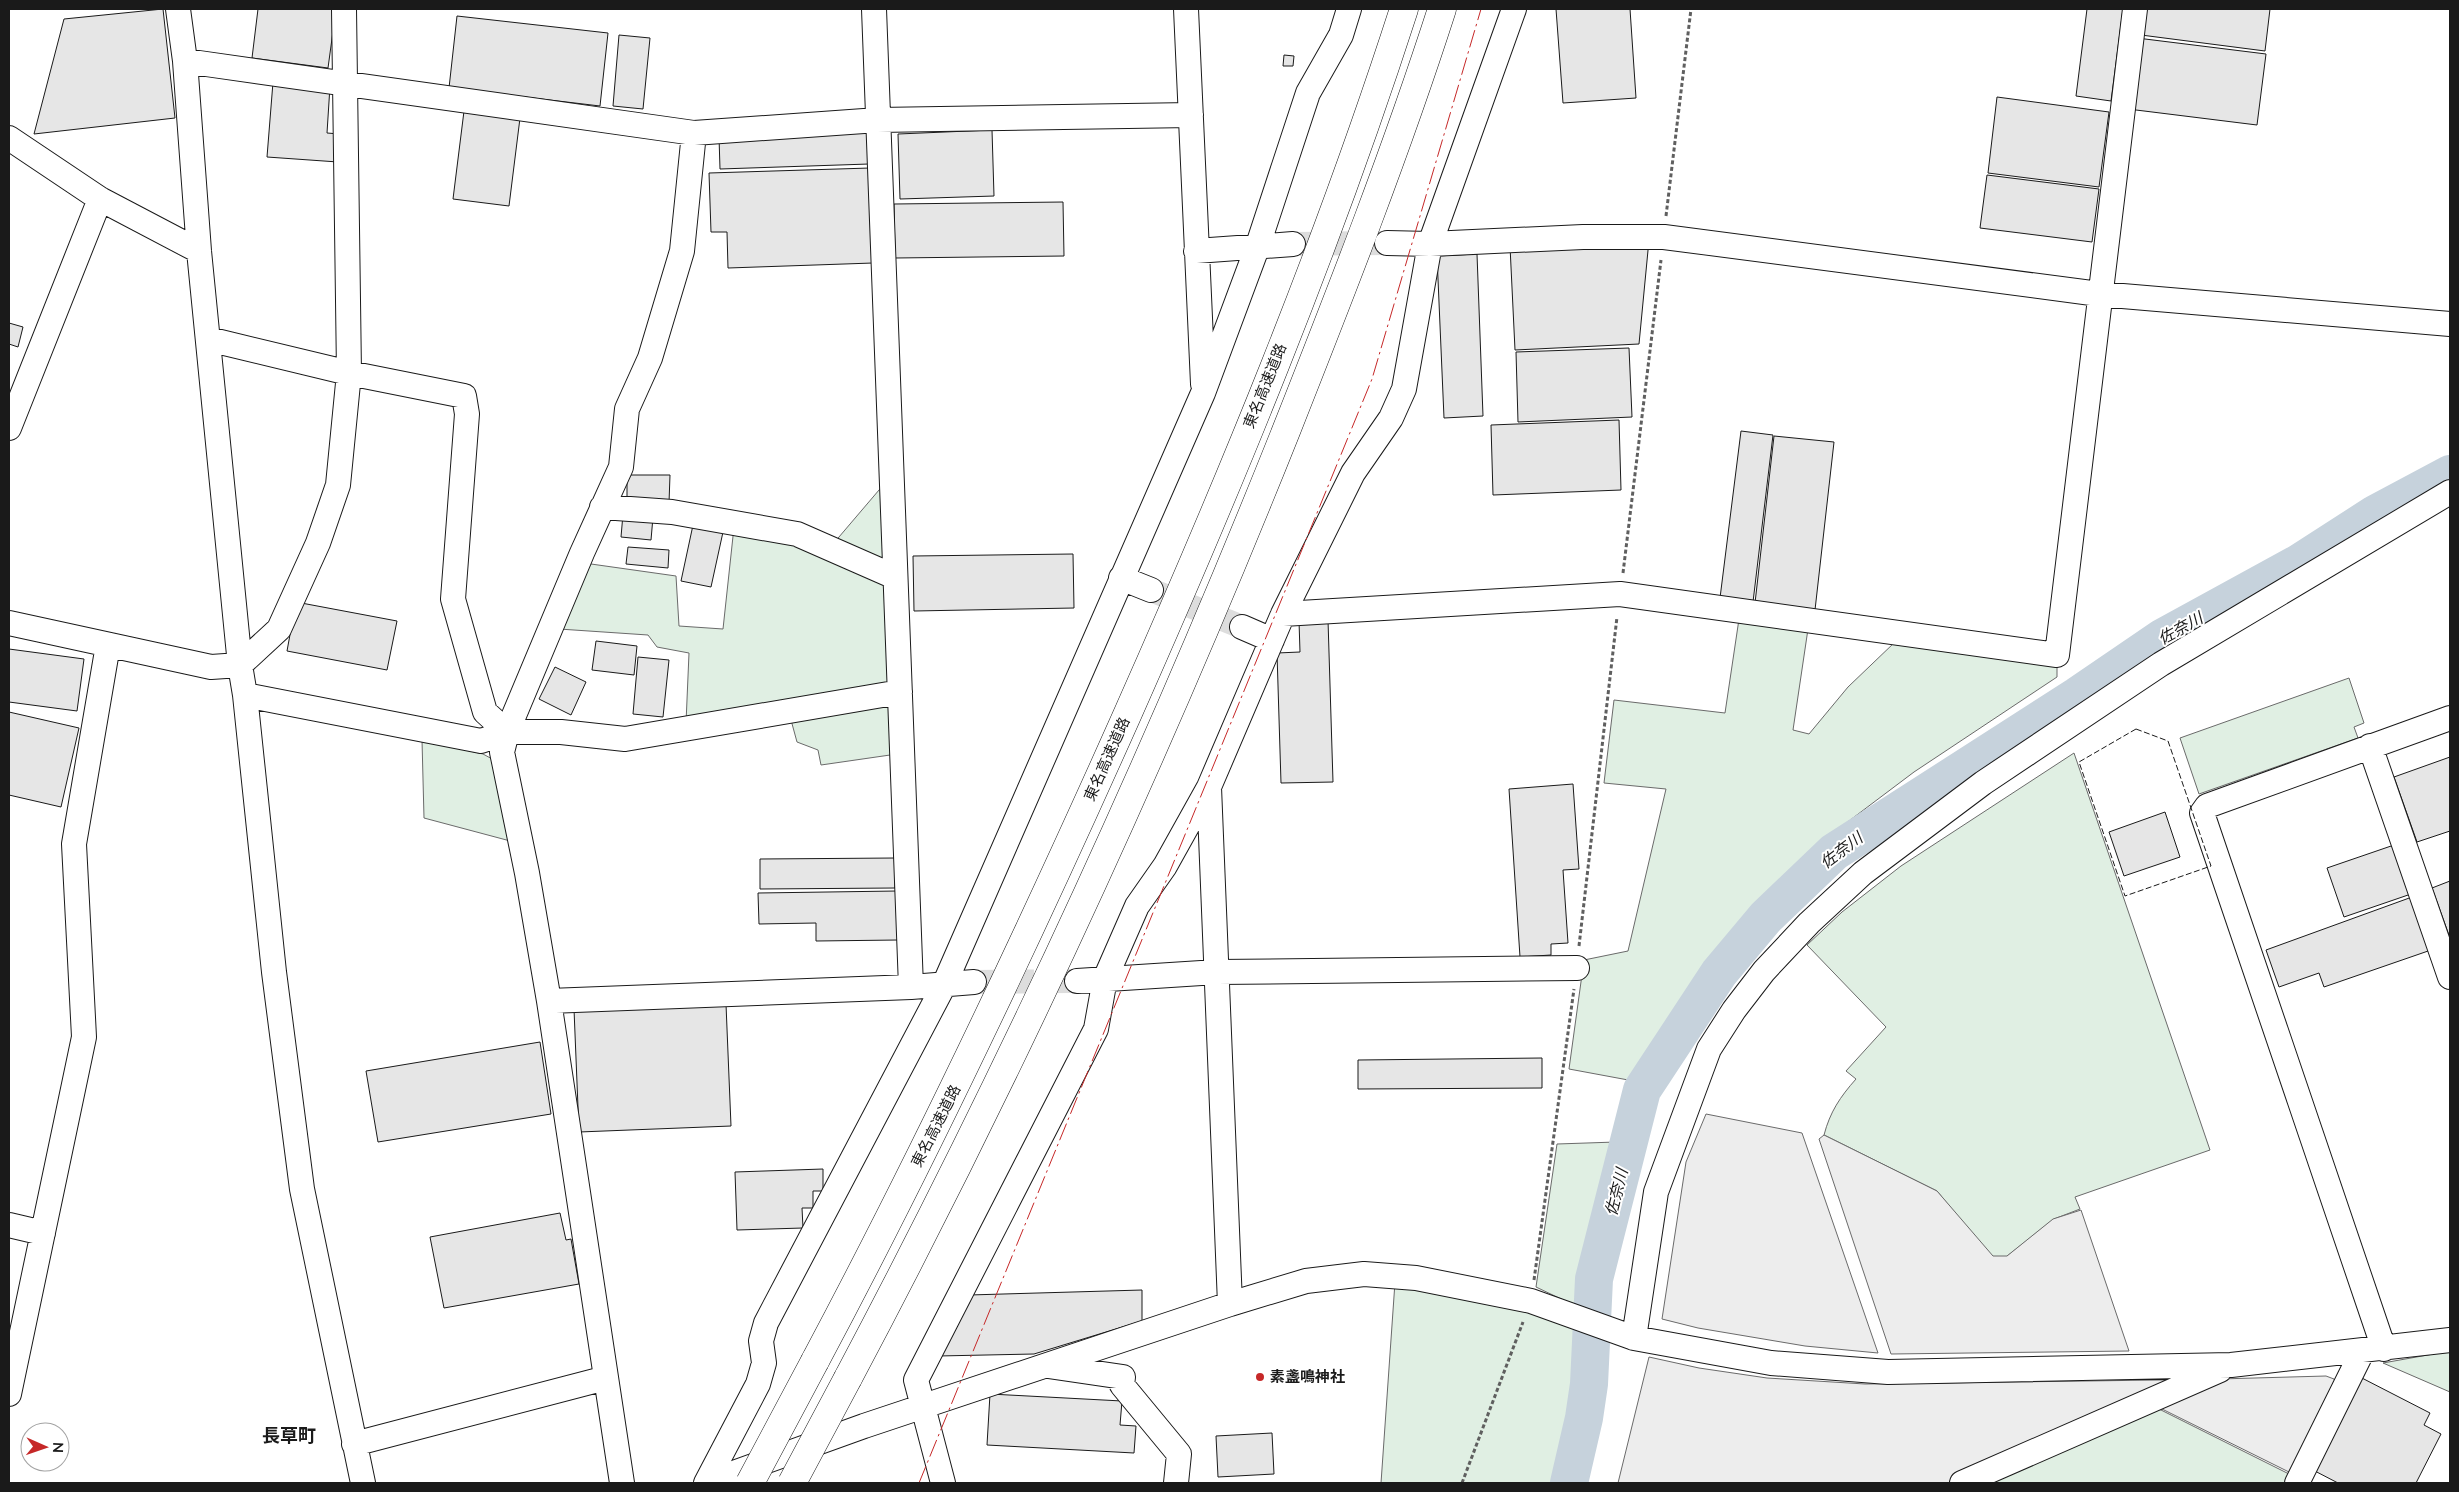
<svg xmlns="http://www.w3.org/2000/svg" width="2459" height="1492" viewBox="0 0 2459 1492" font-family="Lato,'Noto Sans JP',sans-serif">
  <rect width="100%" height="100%" fill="#fff"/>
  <path fill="#e0efe3" stroke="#6a6a6a" d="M 885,483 L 888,570 L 833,544 Z
    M 734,527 L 795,539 L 889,578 L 894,686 L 686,723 L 689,653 L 657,647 L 648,635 L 559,629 L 584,563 L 676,576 L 679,626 L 723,629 Z
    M 1739,619 L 1808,629 L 1793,730 L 1809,734 L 1848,687 L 1895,642 L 2057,662 L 2057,677 L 1914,772 L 1821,842 L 1762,904 L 1704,973 L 1639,1082 L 1569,1069 L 1584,960 L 1628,951 L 1666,789 L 1604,783 L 1614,700 L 1725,713 Z
    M 2349,678 L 2364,723 L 2354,727 L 2358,738 L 2199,794 L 2180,738 Z
    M 895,699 L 897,754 L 821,765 L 818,750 L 797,742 L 791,720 Z
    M 422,740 L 483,754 L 494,760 L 514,842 L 424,818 Z
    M 2074,753 L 2210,1150 L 2075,1197 L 2080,1209 L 2054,1219 L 2006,1257 L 1991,1257 L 1937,1191 L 1824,1135 C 1830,1112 1840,1097 1856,1079 L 1846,1071 L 1886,1027 L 1807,945 L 1842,912 L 1901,866 Z
    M 1616,1142 L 1580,1308 L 1536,1287 L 1557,1144 Z
    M 1395,1282 L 1530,1306 L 1579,1330 L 1575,1383 L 1553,1483 L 1381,1483 Z
    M 2450,1351 L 2450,1392 L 2383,1363 Z
    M 2157,1408 L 2293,1476 L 2290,1483 L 1981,1483 Z"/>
  <path fill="#ededed" stroke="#6a6a6a" d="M 1706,1114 L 1802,1133 L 1878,1353 L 1805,1346 L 1698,1328 L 1662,1319 L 1686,1162 Z
    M 1824,1135 L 1937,1191 L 1993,1256 L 2007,1256 L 2053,1219 L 2081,1210 L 2129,1351 L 1891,1354 L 1819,1139 Z
    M 1649,1357 L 1699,1368 L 1767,1378 L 1865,1384 L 2159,1380 L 2164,1380 L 2165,1384 L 1955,1476 L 1949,1483 L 1618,1483 Z
    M 2326,1376 L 2334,1379 L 2337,1387 L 2295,1475 L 2158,1407 L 2219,1379 Z"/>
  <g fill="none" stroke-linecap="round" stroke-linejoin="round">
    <path stroke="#c6d2dc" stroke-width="38" d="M 1569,1483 L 1584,1418 L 1589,1384 L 1594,1279 L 1642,1090 L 1719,973 L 1766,917 L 1834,852 L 2077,696 L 2162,638 L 2299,563 L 2375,514 L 2450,474"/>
  </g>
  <path fill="#e6e6e6" stroke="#1a1a1a" d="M 163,9 L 175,118 L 34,134 L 64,19 Z
    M 258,9 L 336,9 L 328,68 L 252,58 Z
    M 1556,9 L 1630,9 L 1636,98 L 1563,103 Z
    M 2087,9 L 2123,9 L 2111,101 L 2076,96 Z
    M 2144,9 L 2270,9 L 2265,51 L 2141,35 Z
    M 457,16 L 608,33 L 600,106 L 449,88 Z
    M 619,35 L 650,38 L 643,109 L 613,106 Z
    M 2137,38 L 2266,54 L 2257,125 L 2128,109 Z
    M 1284,55 L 1294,56 L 1293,66 L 1283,66 Z
    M 273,82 L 330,86 L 327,133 L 340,134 L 338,162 L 267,157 Z
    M 1997,97 L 2109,112 L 2099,187 L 1988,173 Z
    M 464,111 L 520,118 L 509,206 L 453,199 Z
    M 992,130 L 994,196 L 900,199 L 898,134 Z
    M 868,133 L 869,164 L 720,169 L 719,137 Z
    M 870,168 L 873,263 L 728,268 L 727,232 L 711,232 L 709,173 Z
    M 1987,175 L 2099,189 L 2092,242 L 1980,228 Z
    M 1063,202 L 1064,256 L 895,258 L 894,204 Z
    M 1649,240 L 1639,344 L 1515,350 L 1510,246 Z
    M 1477,254 L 1483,416 L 1444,418 L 1437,256 Z
    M 9,323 L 23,327 L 18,347 L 9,344 Z
    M 1629,348 L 1632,417 L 1518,422 L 1516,352 Z
    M 1619,420 L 1621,490 L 1493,495 L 1491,425 Z
    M 1741,431 L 1773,435 L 1753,602 L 1720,598 Z
    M 1774,436 L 1834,442 L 1815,610 L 1755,603 Z
    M 627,475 L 670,475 L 669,503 L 627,503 Z
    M 623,514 L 653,517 L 651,540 L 621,537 Z
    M 693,525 L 723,532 L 711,587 L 681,581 Z
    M 628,547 L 669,550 L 668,568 L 626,564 Z
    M 1073,554 L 1074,608 L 914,611 L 913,556 Z
    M 296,602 L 397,621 L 387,670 L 287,651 Z
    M 1328,620 L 1333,782 L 1281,783 L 1277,653 L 1300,652 L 1299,621 Z
    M 596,641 L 637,646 L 634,675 L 592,670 Z
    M 9,649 L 84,659 L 77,711 L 9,702 Z
    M 638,657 L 669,660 L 663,717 L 633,714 Z
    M 555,667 L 586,682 L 571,715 L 539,699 Z
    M 9,712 L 79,728 L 61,807 L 9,795 Z
    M 2450,757 L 2450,831 L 2417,842 L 2394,777 Z
    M 1573,784 L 1579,869 L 1563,870 L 1568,943 L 1551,944 L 1551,955 L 1520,957 L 1509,789 Z
    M 2165,812 L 2180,857 L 2124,876 L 2109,832 Z
    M 2394,845 L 2411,894 L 2344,917 L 2327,868 Z
    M 895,858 L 895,888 L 760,889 L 760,859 Z
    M 2450,881 L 2450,938 L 2432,888 Z
    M 897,891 L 898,940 L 816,941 L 816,923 L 759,924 L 758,893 Z
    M 2412,897 L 2431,950 L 2324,987 L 2319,973 L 2279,987 L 2266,950 Z
    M 726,1004 L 731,1126 L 579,1132 L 574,1009 Z
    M 540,1042 L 551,1114 L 378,1142 L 366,1071 Z
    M 1542,1058 L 1542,1088 L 1358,1089 L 1358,1060 Z
    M 823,1169 L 823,1191 L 813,1191 L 813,1208 L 802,1208 L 803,1228 L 737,1230 L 735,1172 Z
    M 560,1213 L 566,1240 L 571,1239 L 579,1284 L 444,1308 L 430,1237 Z
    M 1142,1290 L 1142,1321 L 1034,1354 L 938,1356 L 969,1295 Z
    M 2358,1376 L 2430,1413 L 2424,1425 L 2441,1434 L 2416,1483 L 2338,1483 L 2311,1469 Z
    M 990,1394 L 1122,1401 L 1120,1425 L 1136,1426 L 1134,1453 L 987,1445 Z
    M 1272,1433 L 1274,1474 L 1218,1477 L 1216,1436 Z"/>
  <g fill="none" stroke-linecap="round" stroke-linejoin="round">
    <path stroke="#ddd" stroke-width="24" stroke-dasharray="24 12" stroke-linecap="butt" d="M 1293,244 L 1387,243
      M 1151,590 L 1242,627
      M 974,982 L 1077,981"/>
    <defs>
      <path id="minor" d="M 178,9 L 185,61 L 199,251 L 240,665 L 245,695 L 274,972 L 302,1189 L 363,1483
        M 874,9 L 911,987
        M 1186,9 L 1203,384
        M 185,61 L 694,133 L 878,120 L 1191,115
        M 9,138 L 100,199 L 199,251
        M 1387,243 L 1430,244 L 1583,237 L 1664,237 L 2099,294 L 2450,324
        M 1196,251 L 1293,244
        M 208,339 L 349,373 L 464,396 L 467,414 L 453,599 L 485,712 L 507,732
        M 9,428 L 100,199
        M 602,507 L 672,512 L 797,534 L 895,577
        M 1121,578 L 1151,590
        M 1283,614 L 1620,594 L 2057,655 L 2135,9
        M 9,623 L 211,667 L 240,665 L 279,629 L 318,543 L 338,485 L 349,373 L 344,9
        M 1242,627 L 1272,640
        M 245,695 L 481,741 L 507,732 L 561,732 L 625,739 L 900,692
        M 2370,746 L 2450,977
        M 1209,787 L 1230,1304
        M 1077,981 L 1217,972 L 1577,968
        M 549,1001 L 911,987 L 974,982
        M 9,1225 L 43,1233
        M 1634,1338 L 1656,1192 L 1709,1049 L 1734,1010 L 1764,971 L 1809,923 L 1863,873 L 1983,783 L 2161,664 L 2450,492
        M 2384,1349 L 2202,813 L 2207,806 L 2450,718
        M 1048,1366 L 1123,1377 L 1122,1385 L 1179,1454 L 1176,1483
        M 9,1394 L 84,1037 L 74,844 L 108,645
        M 354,1444 L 606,1378
        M 622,1483 L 549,1001 L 527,873 L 502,752 L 507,732 L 582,553 L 621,467 L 627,409 L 650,358 L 682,251 L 694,133
        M 706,1483 L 864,1426 L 1230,1304 L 1306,1281 L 1364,1274 L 1416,1278 L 1531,1301 L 1634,1338 L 1771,1363 L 1888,1372 L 2231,1365 L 2450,1340
        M 706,1483 L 758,1384 L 764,1363 L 761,1341 L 766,1323 L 944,985 L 1203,393 L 1257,248 L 1308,93 L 1341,35 L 1349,9
        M 943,1483 L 916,1380 L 1096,1029 L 1105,979 L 1137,906 L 1165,866 L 1209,787 L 1283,614 L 1353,473 L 1391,418 L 1404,389 L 1430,244 L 1514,9
        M 1962,1483 L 2220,1370
        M 2297,1483 L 2362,1352"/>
      <path id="highway" d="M 815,1361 C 928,1149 1030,933 1128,713 C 1230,483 1327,248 1404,9
        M 848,1378 C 1011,1071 1157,754 1286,431 C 1341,292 1396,152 1442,9"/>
    </defs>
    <use href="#minor" stroke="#1a1a1a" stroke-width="26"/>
    <use href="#highway" stroke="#1a1a1a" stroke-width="29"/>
    <path stroke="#5f5f5f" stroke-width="3" stroke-dasharray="4 2.5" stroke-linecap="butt" d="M 1666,216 L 1691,9
      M 1623,573 L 1661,260
      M 1579,946 L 1617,617
      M 1534,1280 L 1574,989
      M 1462,1483 L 1523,1322"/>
    <use href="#minor" stroke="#fff" stroke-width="24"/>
    <use href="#highway" stroke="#fff" stroke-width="28"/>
    <defs>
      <path id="highway-bridge" d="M 750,1483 L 815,1361
        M 792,1483 L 848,1378"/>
    </defs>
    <use href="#highway-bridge" stroke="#1a1a1a" stroke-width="29" stroke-linecap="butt"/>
    <use href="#highway-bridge" stroke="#fff" stroke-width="28"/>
    <path stroke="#1a1a1a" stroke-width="1" stroke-dasharray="6 2.5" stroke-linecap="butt" d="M 2136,729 L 2168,741 L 2211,866 L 2125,896 L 2079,762 Z"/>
    <path stroke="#c62828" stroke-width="1" stroke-dasharray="18 4 2.5 4" stroke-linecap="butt" d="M 919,1483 L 1372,379 L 1481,9"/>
  </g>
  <circle fill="#c62828" stroke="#fff" stroke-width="2" cx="1260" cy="1377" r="5"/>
  <g text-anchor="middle" stroke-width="4" stroke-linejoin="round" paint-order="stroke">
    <g font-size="15" fill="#1a1a1a" stroke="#fff">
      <text transform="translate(1265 386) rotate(-68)" y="5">東名高速道路</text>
      <text transform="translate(1107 759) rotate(-66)" y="5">東名高速道路</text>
      <text transform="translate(936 1126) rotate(-63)" y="5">東名高速道路</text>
    </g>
    <g font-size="15" font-weight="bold" fill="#1a1a1a" stroke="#fff" text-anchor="start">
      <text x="1270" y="1382">素盞鳴神社</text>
    </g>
    <g font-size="16" font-style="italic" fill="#1a1a1a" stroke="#fff">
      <text transform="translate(2180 628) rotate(-29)" y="6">佐奈川</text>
      <text transform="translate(1841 850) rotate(-37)" y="6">佐奈川</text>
      <text transform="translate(1616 1192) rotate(-76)" y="6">佐奈川</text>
    </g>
    <g font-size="18" font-weight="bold" fill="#1a1a1a" stroke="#fff">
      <text x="289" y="1442">長草町</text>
    </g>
  </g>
  <rect width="2459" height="1492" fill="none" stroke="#1a1a1a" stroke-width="20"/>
  <g transform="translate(45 1447) rotate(92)"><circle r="24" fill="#ffffff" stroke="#a3a3a3"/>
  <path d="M0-4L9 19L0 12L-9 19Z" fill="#c62828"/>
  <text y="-8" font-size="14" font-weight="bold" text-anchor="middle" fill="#1a1a1a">N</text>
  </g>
</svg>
